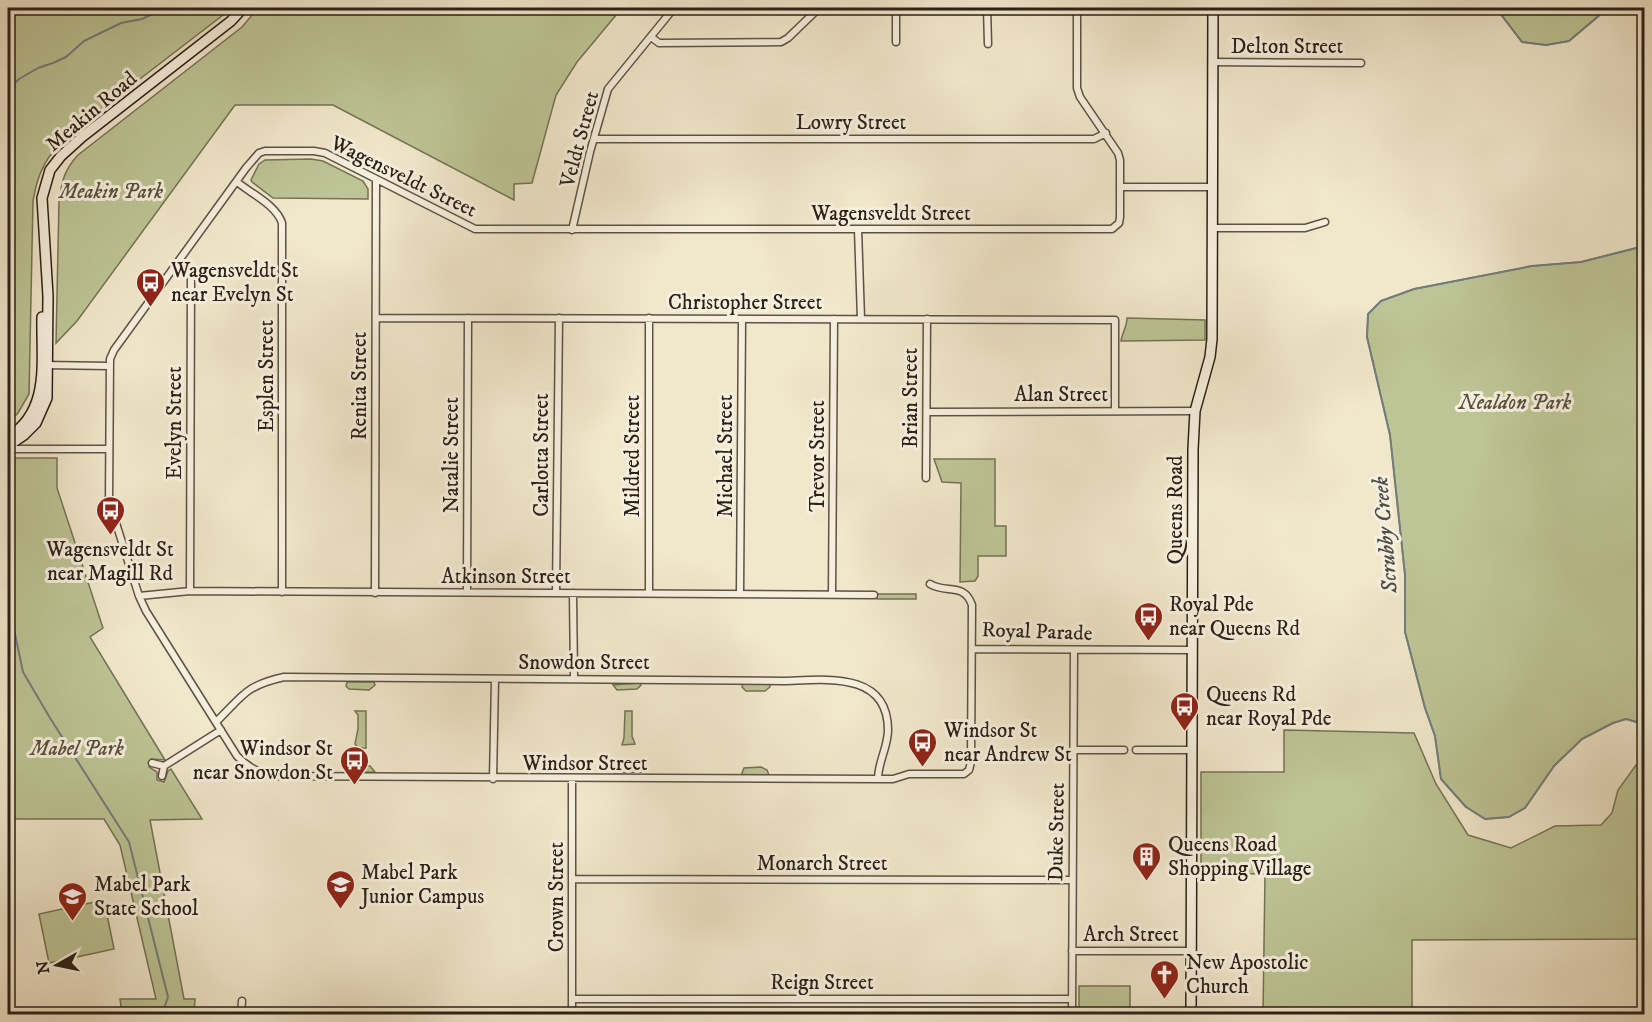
<svg xmlns="http://www.w3.org/2000/svg" width="1652" height="1022" viewBox="0 0 1652 1022" font-family="'IM FELL DW Pica',serif">
  <rect width="100%" height="100%" fill="#f1e7cb"/>
  <filter id="stains"><feTurbulence type="fractalNoise" baseFrequency=".00333" numOctaves="4"/><feColorMatrix values="0 0 0 0 .2 0 0 0 0 .09 0 0 0 0 .02 0 0 0 .5 -.17"/></filter>
  <radialGradient id="worn" r=".72"><stop offset=".6" stop-color="#630" stop-opacity="0"/><stop offset="1" stop-color="#630" stop-opacity=".3"/></radialGradient>
  <path fill="#bdc495" stroke="#747256" stroke-width="1.5" d="M 8,8 L 230,8 L 227,12 L 67,135 C 47,157 38,170 33,201 L 29,394 L 18,413 L 8,423 Z
    M 258,8 L 622,8 L 577,62 L 556,95 L 532,183 L 514,184 L 514,200 L 333,105 L 235,105 L 77,321 L 56,343 L 59,201 C 62,181 64,170 78,155 L 242,27 Z
    M 1496,8 L 1608,8 L 1569,41 L 1546,45 L 1522,42 Z
    M 265,160 L 311,159 L 323,161 L 363,181 L 368,189 L 368,199 L 273,198 L 252,182 L 251,180 L 259,164 Z
    M 1644,246 L 1644,727 L 1640,723 L 1626,719 L 1613,723 L 1582,739 L 1554,766 L 1525,808 L 1509,817 L 1485,819 L 1466,807 L 1441,779 L 1435,736 L 1425,708 L 1405,632 L 1405,575 L 1390,435 L 1367,337 L 1368,314 L 1381,301 L 1414,289 L 1532,266 L 1581,262 Z
    M 1127,318 L 1205,320 L 1205,340 L 1121,341 C 1122,333 1127,327 1127,318 Z
    M 8,458 L 57,458 L 57,488 L 103,628 L 90,637 L 165,760 L 151,759 L 149,767 L 157,772 L 157,780 L 164,782 L 168,771 L 171,769 L 202,819 L 150,820 L 184,999 L 195,999 L 194,1014 L 122,1014 L 120,999 L 156,999 L 120,845 L 104,819 L 8,819 Z
    M 934,459 L 995,459 L 995,526 L 1006,526 L 1006,556 L 978,556 L 978,576 L 975,581 L 960,582 L 961,483 L 942,482 Z
    M 877,594 L 916,594 L 916,599 L 877,599 Z
    M 347,682 L 374,682 L 375,685 L 369,690 L 349,689 L 346,686 Z
    M 640,683 L 641,685 L 637,689 L 617,690 L 613,685 Z
    M 743,683 L 770,684 L 770,687 L 765,691 L 746,691 L 742,687 Z
    M 355,711 L 366,711 L 366,748 L 358,748 L 355,744 L 358,729 L 358,715 Z
    M 625,711 L 632,711 L 632,736 L 635,744 L 622,745 L 624,738 Z
    M 1284,730 L 1414,733 L 1436,784 L 1468,835 L 1511,848 L 1555,826 L 1601,825 L 1612,813 L 1618,790 L 1636,765 L 1644,766 L 1644,939 L 1412,940 L 1412,1014 L 1263,1014 L 1265,874 L 1201,873 L 1201,772 L 1284,772 Z
    M 352,765 L 370,766 L 375,772 L 347,773 L 346,768 Z
    M 617,767 L 637,767 L 641,772 L 614,773 L 613,771 Z
    M 761,767 L 767,770 L 769,775 L 743,775 L 742,773 L 744,768 Z
    M 104,900 L 114,949 L 49,963 L 39,914 Z
    M 1079,986 L 1130,986 L 1130,1014 L 1079,1014 Z"/>
  <g fill="none" stroke-linecap="round" stroke-linejoin="round">
    <path stroke="#727e7e" stroke-width="2" d="M 1496,8 L 1522,42 L 1546,45 L 1569,41 L 1608,8
      M 8,90 L 19,79 L 38,68 L 53,63 L 66,57 L 84,41 L 121,23 L 142,19 L 165,8
      M 1644,246 L 1581,262 L 1532,266 L 1414,289 L 1381,301 L 1368,314 L 1367,337 L 1390,435 L 1405,575 L 1405,632 L 1425,708 L 1435,736 L 1441,779 L 1466,807 L 1485,819 L 1509,817 L 1525,808 L 1554,766 L 1582,739 L 1613,723 L 1626,719 L 1640,723 L 1644,727
      M 8,601 L 23,672 L 50,718 L 129,842 L 168,997 L 162,1014"/>
    <defs>
      <path id="street" d="M 987,8 L 988,44
        M 651,37 L 659,43 L 781,42 L 788,38 L 819,8
        M 896,42 L 896,8
        M 1212,62 L 1361,63
        M 594,139 L 1094,139 L 1106,133
        M 237,182 C 252,194 276,205 282,223 L 282,592
        M 1121,187 L 1212,187
        M 1212,228 L 1305,228 L 1325,222
        M 858,229 L 861,319
        M 572,230 L 590,152 L 608,89 L 674,8
        M 180,259 L 189,267 L 191,275 L 190,591
        M 376,318 L 1115,320 L 1115,410
        M 649,318 L 649,593
        M 44,365 L 109,366
        M 927,412 L 1195,411
        M 8,449 L 109,449
        M 926,478 L 927,319
        M 930,584 C 946,594 964,582 972,605 L 971,762 L 969,770 L 964,774 L 909,774 L 893,779 L 878,779 L 272,776 C 257,772 248,767 237,756 L 146,611 L 139,596 L 109,501 L 110,359 L 114,350 L 246,168 L 259,153 L 265,151 L 314,151 L 325,153 L 475,229 L 1112,229 L 1119,223 L 1120,217 L 1120,160 L 1118,153 L 1080,97 L 1077,88 L 1077,8
        M 467,592 L 468,318
        M 375,593 L 376,180
        M 556,593 L 559,318
        M 573,593 L 574,678
        M 740,593 L 742,319
        M 832,594 L 834,319
        M 139,596 L 190,591 L 874,595
        M 972,649 L 1192,650
        M 216,722 C 243,696 244,686 284,677 L 783,681 C 823,680 888,670 888,730 C 888,747 878,762 878,779
        M 1074,750 L 1124,750
        M 1136,750 L 1192,750
        M 152,763 L 164,766 L 162,776
        M 164,766 L 221,730
        M 493,779 L 495,679
        M 572,879 L 1072,880
        M 1072,951 L 1191,951
        M 572,999 L 1072,999
        M 241,1014 L 242,1001
        M 572,1014 L 572,779
        M 1072,1014 L 1074,650"/>
      <path id="secondary" d="M 8,437 C 51,411 41,361 42,317
        M 8,446 L 24,435 L 36,423 L 47,398 L 48,296 L 42,198 L 50,170 L 61,156 L 82,137 L 231,21 L 243,8
        M 1191,1014 L 1193,449 L 1195,411 L 1210,357 L 1212,339 L 1213,8"/>
    </defs>
    <use href="#street" stroke="#5c5245" stroke-width="9"/>
    <use href="#secondary" stroke="#2b2018" stroke-width="12"/>
    <use href="#street" stroke="#f6efdd" stroke-width="6"/>
    <use href="#secondary" stroke="#f6efdd" stroke-width="9"/>
  </g>
  <defs>
    <symbol id="bus-pin" viewBox="-11 -11 22 30"><path d="M0 17L-7.5 6A9.5 9.5 0 1 1 7.5 6Z" fill="#8f2418" stroke="#f6efdd"/><path d="M-5-6H5V4H4V6H2V4H-2V6H-4V4H-5ZM-3.5-4V0h7V-4ZM-3.5 1.2v1.5H-2V1.2ZM2 1.2v1.5H3.5V1.2Z" fill="#fff"/></symbol>
    <symbol id="building-pin" viewBox="-11 -11 22 30"><path d="M0 17L-7.5 6A9.5 9.5 0 1 1 7.5 6Z" fill="#8f2418" stroke="#f6efdd"/><path d="M-4-6H4V6H1V3H-1V6H-4ZM-2.5-4.3h1.7v1.8h-1.7ZM.8-4.3h1.7v1.8H.8ZM-2.5-1h1.7V.8h-1.7ZM.8-1h1.7V.8H.8Z" fill="#fff"/></symbol>
    <symbol id="school-pin" viewBox="-11 -11 22 30"><path d="M0 17L-7.5 6A9.5 9.5 0 1 1 7.5 6Z" fill="#8f2418" stroke="#f6efdd"/><path d="M0-5L7-2L0 1L-7-2ZM-4 1L0 2.5L4 1V4Q0 6-4 4Z" fill="#fff"/></symbol>
    <symbol id="church-pin" viewBox="-11 -11 22 30"><path d="M0 17L-7.5 6A9.5 9.5 0 1 1 7.5 6Z" fill="#8f2418" stroke="#f6efdd"/><path d="M-1.2-6h2.4v3.5h3.3v2.4h-3.3V6h-2.4V-.1h-3.3v-2.4h3.3Z" fill="#fff"/></symbol>
  </defs>
  <g fill-rule="evenodd">
    <use href="#bus-pin" x="134" y="266" width="33" height="45"/>
    <use href="#bus-pin" x="94" y="494" width="33" height="45"/>
    <use href="#bus-pin" x="1132" y="600" width="33" height="45"/>
    <use href="#bus-pin" x="1168" y="690" width="33" height="45"/>
    <use href="#bus-pin" x="906" y="726" width="33" height="45"/>
    <use href="#bus-pin" x="338" y="744" width="33" height="45"/>
    <use href="#building-pin" x="1130" y="840" width="33" height="45"/>
    <use href="#school-pin" x="324" y="868" width="33" height="45"/>
    <use href="#school-pin" x="56" y="880" width="33" height="45"/>
    <use href="#church-pin" x="1148" y="958" width="33" height="45"/>
  </g>
  <g text-anchor="middle" stroke-width="6" stroke-linejoin="round" paint-order="stroke">
    <g font-size="21" fill="#2b2018" stroke="#f6efdd">
      <text x="1287" y="53">Delton Street</text>
      <text transform="translate(91 111) rotate(-40)" y="7">Meakin Road</text>
      <text x="851" y="129">Lowry Street</text>
      <text transform="translate(579 139) rotate(-75)" y="7">Veldt Street</text>
      <text transform="translate(404 176) rotate(26)" y="7">Wagensveldt Street</text>
      <text x="891" y="220">Wagensveldt Street</text>
      <text x="745" y="309">Christopher Street</text>
      <text transform="translate(266 376) rotate(-90)" y="7">Esplen Street</text>
      <text transform="translate(359 386) rotate(-90)" y="7">Renita Street</text>
      <text x="1061" y="401">Alan Street</text>
      <text transform="translate(910 398) rotate(-90)" y="7">Brian Street</text>
      <text transform="translate(174 423) rotate(-90)" y="7">Evelyn Street</text>
      <text transform="translate(451 455) rotate(-90)" y="7">Natalie Street</text>
      <text transform="translate(541 455) rotate(-90)" y="7">Carlotta Street</text>
      <text transform="translate(632 456) rotate(-90)" y="7">Mildred Street</text>
      <text transform="translate(725 456) rotate(-90)" y="7">Michael Street</text>
      <text transform="translate(817 456) rotate(-90)" y="7">Trevor Street</text>
      <text transform="translate(1175 510) rotate(-90)" y="7">Queens Road</text>
      <text x="506" y="583">Atkinson Street</text>
      <text transform="translate(1037 631) rotate(2)" y="7">Royal Parade</text>
      <text x="584" y="669">Snowdon Street</text>
      <text x="585" y="770">Windsor Street</text>
      <text transform="translate(1056 832) rotate(-89)" y="7">Duke Street</text>
      <text x="822" y="870">Monarch Street</text>
      <text transform="translate(556 897) rotate(-90)" y="7">Crown Street</text>
      <text x="1131" y="941">Arch Street</text>
      <text x="822" y="989">Reign Street</text>
    </g>
    <g font-size="21" font-style="italic" fill="#57513e" stroke="#f6efdd">
      <text x="111" y="198">Meakin Park</text>
      <text x="1515" y="409">Nealdon Park</text>
      <text x="77" y="755">Mabel Park</text>
    </g>
    <g font-size="21" fill="#2b2018" stroke="#f6efdd" text-anchor="start">
      <text x="171" y="277">Wagensveldt St<tspan x="171" dy="24">near Evelyn St</tspan></text>
      <text x="110" y="556" text-anchor="middle">Wagensveldt St<tspan x="110" dy="24">near Magill Rd</tspan></text>
      <text x="1169" y="611">Royal Pde<tspan x="1169" dy="24">near Queens Rd</tspan></text>
      <text x="1206" y="701">Queens Rd<tspan x="1206" dy="24">near Royal Pde</tspan></text>
      <text x="944" y="737">Windsor St<tspan x="944" dy="24">near Andrew St</tspan></text>
      <text x="333" y="755" text-anchor="end">Windsor St<tspan x="333" dy="24">near Snowdon St</tspan></text>
      <text x="1168" y="851">Queens Road<tspan x="1168" dy="24">Shopping Village</tspan></text>
      <text x="361" y="879">Mabel Park<tspan x="361" dy="24">Junior Campus</tspan></text>
      <text x="94" y="891">Mabel Park<tspan x="94" dy="24">State School</tspan></text>
      <text x="1186" y="969">New Apostolic<tspan x="1186" dy="24">Church</tspan></text>
    </g>
    <g font-size="22" font-style="italic" fill="#4e4f4b" stroke="#f6efdd">
      <text transform="translate(1384 535) rotate(-95)" y="8">Scrubby Creek</text>
    </g>
  </g>
  <rect width="1652" height="1022" fill="none" stroke="#f1e7cb" stroke-width="30"/>
  <rect x="9" y="9" width="1634" height="1004" fill="none" stroke="#2b2018" stroke-width="3"/>
  <rect x="15" y="15" width="1622" height="992" fill="none" stroke="#2b2018" stroke-width="1.5"/>
  <g transform="translate(57 965) rotate(261)" stroke="#f6efdd" stroke-width="4.5" paint-order="stroke">
  <path d="M0-4.5L10 22L0 15L-10 22Z" fill="#2b2018"/>
  <text y="-9" font-size="16" font-weight="bold" text-anchor="middle" fill="#2b2018">N</text>
  </g>
  <rect width="100%" height="100%" filter="url(#stains)"/>
  <rect width="100%" height="100%" fill="url(#worn)"/>
</svg>
